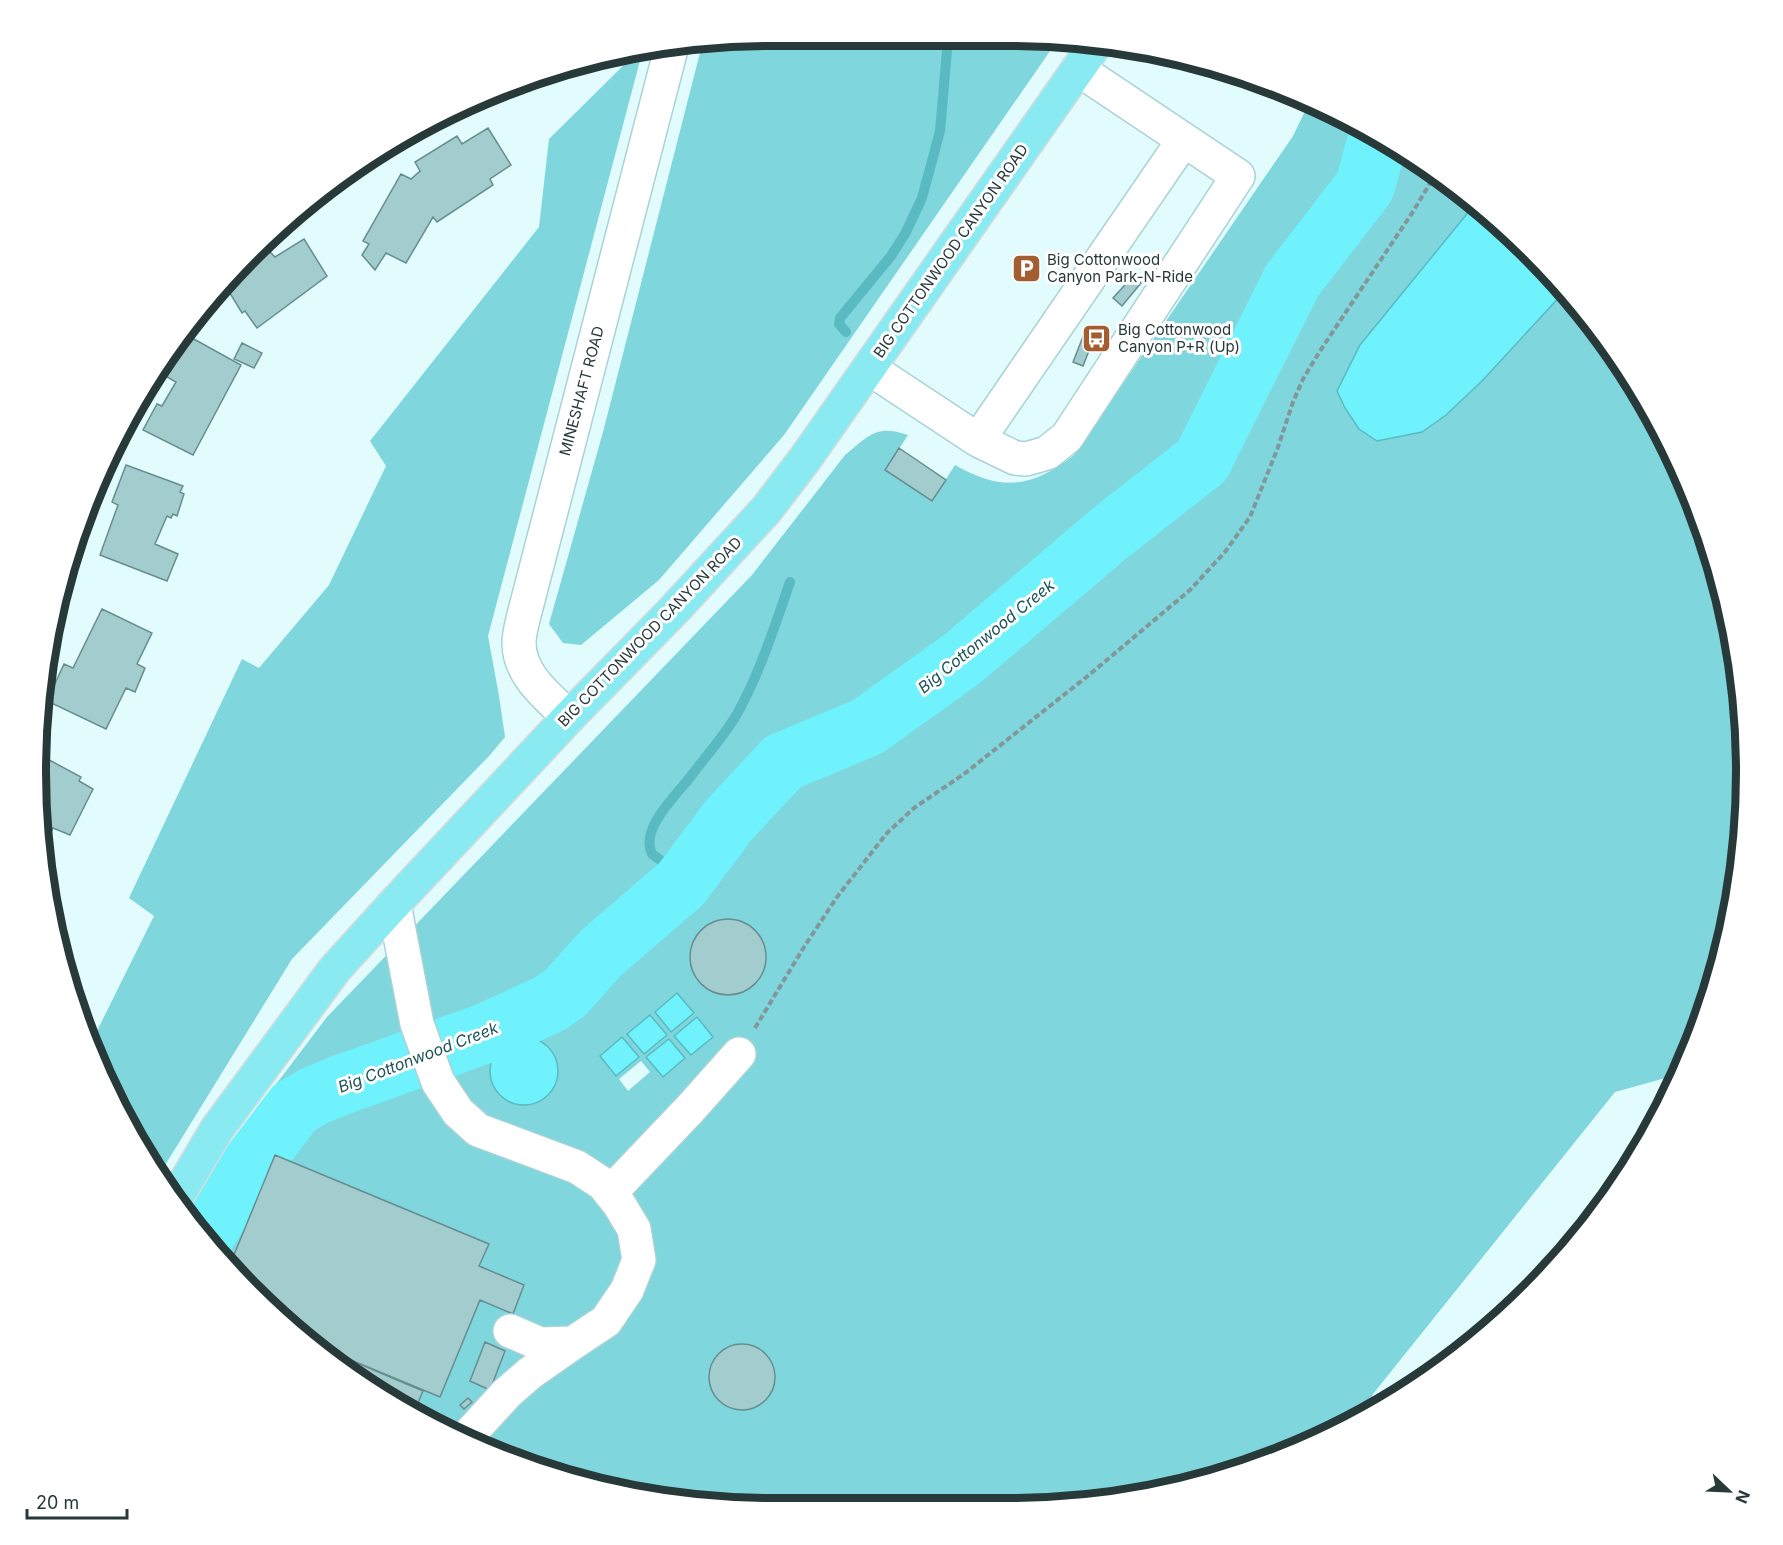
<svg xmlns="http://www.w3.org/2000/svg" width="1783" height="1545" viewBox="0 0 1783 1545" font-family="Inter,sans-serif">
  <rect width="100%" height="100%" fill="#e2fbfd"/>
  <path fill="#7fd6dc" fill-rule="evenodd" d="M 773,36 L 1057,41 L 784,435 L 659,580 L 581,645 L 563,643 L 549,624 L 603,432 L 702,45 Z
    M 642,53 L 488,636 L 499,696 L 505,737 L 490,755 L 292,959 L 159,1175 L 135,1141 L 91,1043 L 154,916 L 129,898 L 242,659 L 259,668 L 329,585 L 386,466 L 370,441 L 539,227 L 549,139 L 635,54 Z
    M 1309,103 L 1378,135 L 1475,204 L 1360,345 L 1337,391 L 1345,408 L 1359,429 L 1446,415 L 1482,381 L 1564,292 L 1595,324 L 1648,405 L 1708,536 L 1741,677 L 1745,821 L 1722,963 L 1680,1074 L 1615,1092 L 1373,1394 L 1362,1418 L 1247,1470 L 1059,1507 L 772,1509 L 628,1495 L 491,1453 L 363,1385 L 219,1258 L 193,1222 L 239,1133 L 327,1017 L 752,575 L 845,455 C 869,435 877,424 908,435 L 886,470 L 932,501 L 955,465 C 1002,492 1032,488 1074,455 L 1293,136 ZM 521,1037 L 533,1038 L 558,1071 L 557,1082 L 551,1092 L 510,1040 ZM 641,1061 L 650,1072 L 628,1091 L 619,1079 Z"/>
  <path fill="#6ff2fb" stroke="#5abac1" stroke-width="1.5" d="M 1475,204 L 1496,219 L 1564,292 L 1482,381 L 1446,415 L 1422,432 L 1377,441 L 1359,429 L 1345,408 L 1337,391 L 1360,345 Z
    M 677,993 L 694,1013 L 671,1032 L 655,1012 Z
    M 650,1015 L 667,1035 L 644,1054 L 627,1034 Z
    M 697,1017 L 713,1037 L 691,1055 L 674,1036 Z
    M 622,1037 L 639,1057 L 616,1076 L 600,1056 Z
    M490 1071a34 34 0 1 1 68 0a34 34 0 1 1-68 0Z
    M 669,1039 L 685,1058 L 663,1077 L 646,1057 Z"/>
  <g fill="none" stroke-linecap="round" stroke-linejoin="round">
    <path stroke="#5abac1" stroke-width="10" d="M 846,332 L 839,324 L 840,318 L 891,256 L 905,234 L 922,198 L 940,131 L 948,39
      M 685,878 L 652,854 C 639,829 677,795 691,776 C 706,756 725,735 737,714 C 760,673 775,625 790,582"/>
    <path stroke="#6ff2fb" stroke-width="60" d="M 204,1237 L 240,1179 L 294,1108 L 314,1096 L 341,1085 L 486,1033 L 551,1003 L 565,993 L 601,953 L 681,884 L 729,820 L 783,762 L 867,727 L 962,659 L 1110,533 L 1202,461 L 1292,281 L 1365,186 L 1379,135"/>
  </g>
  <path fill="#a2ccce" stroke="#668e90" stroke-width="1.5" d="M 488,128 L 511,165 L 490,179 L 493,185 L 437,222 L 433,217 L 406,263 L 386,253 L 375,270 L 362,255 L 369,244 L 363,241 L 401,174 L 411,179 L 420,171 L 415,162 L 457,136 L 462,144 Z
    M 304,239 L 327,276 L 257,328 L 245,311 L 242,313 L 225,285 L 237,272 L 270,252 L 275,257 Z
    M 1133,276 L 1141,283 L 1122,306 L 1113,298 Z
    M 183,333 L 241,365 L 193,455 L 143,430 L 157,404 L 162,406 L 176,382 L 160,373 Z
    M 1084,334 L 1094,338 L 1083,366 L 1073,362 Z
    M 242,343 L 262,353 L 254,368 L 234,359 Z
    M 899,448 L 946,480 L 932,501 L 885,470 Z
    M 126,465 L 183,486 L 180,492 L 184,494 L 177,516 L 173,514 L 171,518 L 167,516 L 155,544 L 178,554 L 167,581 L 100,555 L 118,505 L 112,502 Z
    M 102,609 L 152,633 L 137,664 L 145,668 L 135,692 L 126,688 L 106,729 L 47,701 L 64,664 L 73,668 Z
    M 40,755 L 81,777 L 79,781 L 93,789 L 70,835 L 53,828 L 48,838 L 40,834 L 38,821 Z
    M690 957a38 38 0 1 1 76 0a38 38 0 1 1-76 0Z
    M 275,1155 L 489,1244 L 479,1266 L 524,1285 L 513,1314 L 480,1300 L 440,1397 L 322,1348 L 229,1267 Z
    M 485,1342 L 505,1351 L 490,1390 L 470,1381 Z
    M709 1377a33 33 0 1 1 66 0a33 33 0 1 1-66 0Z
    M 322,1348 L 423,1391 L 414,1412 L 363,1385 Z
    M 468,1398 L 472,1402 L 464,1409 L 460,1405 Z"/>
  <g fill="none" stroke-linecap="round" stroke-linejoin="round">
    <defs>
      <path id="minor" d="M 869,368 L 978,440 L 1015,458 L 1026,459 L 1047,453 L 1067,437 L 1238,176 L 1078,69
        M 978,440 L 1183,141
        M 569,717 C 548,697 519,675 519,643 C 519,635 521,627 523,619 L 671,49
        M 394,904 L 417,1024 L 438,1082 L 458,1112 L 478,1130 L 577,1167 L 603,1184 L 619,1204 L 634,1229 L 639,1260 L 627,1290 L 606,1321 L 573,1343 L 540,1344 L 510,1331
        M 610,1193 L 690,1109 L 739,1054
        M 465,1439 L 507,1393 L 530,1373 L 573,1343"/>
      <path id="major" d="M 176,1198 L 217,1129 L 335,969 L 394,904 L 569,717 L 674,610 L 766,510 L 805,459 L 1097,42"/>
    </defs>
    <use href="#minor" stroke="#a9d3d6" stroke-width="36"/>
    <use href="#major" stroke="#d8dbdc" stroke-width="36"/>
    <path stroke="#829798" stroke-width="4" stroke-dasharray="6 3" stroke-linecap="butt" d="M 755,1028 L 804,947 L 837,897 L 887,833 L 914,808 L 964,774 L 1089,675 L 1190,590 L 1225,552 L 1250,517 L 1277,450 L 1293,402 L 1303,379 L 1320,351 L 1414,210 L 1435,175"/>
    <use href="#minor" stroke="#fff" stroke-width="33"/>
    <use href="#major" stroke="#89ebf1" stroke-width="33"/>
  </g>
  <defs>
    <symbol id="parking-square" viewBox="-11 -11 22 22"><rect x="-9" y="-9" width="18" height="18" rx="4" fill="#a25d30" stroke="#fff"/><path d="M-3.5-5.5H1a3.5 3.5 0 0 1 0 7H-1V5.5H-3.5ZM-1-3.4V-.6H.8a1.4 1.4 0 0 0 0-2.8Z" fill="#fff"/></symbol>
    <symbol id="bus-square" viewBox="-11 -11 22 22"><rect x="-9" y="-9" width="18" height="18" rx="4" fill="#a25d30" stroke="#fff"/><path d="M-5-6H5V4H4V6H2V4H-2V6H-4V4H-5ZM-3.5-4V0h7V-4ZM-3.5 1.2v1.5H-2V1.2ZM2 1.2v1.5H3.5V1.2Z" fill="#fff"/></symbol>
  </defs>
  <g fill-rule="evenodd">
    <use href="#parking-square" x="1010" y="252" width="33" height="33"/>
    <use href="#bus-square" x="1080" y="322" width="33" height="33"/>
  </g>
  <g text-anchor="middle" stroke-width="6" stroke-linejoin="round" paint-order="stroke">
    <g font-size="15" fill="#28393a" stroke="#fff">
      <text transform="translate(951 251) rotate(-55)" y="5">BIG COTTONWOOD CANYON ROAD</text>
      <text transform="translate(582 391) rotate(-75)" y="5">MINESHAFT ROAD</text>
      <text transform="translate(650 632) rotate(-46)" y="5">BIG COTTONWOOD CANYON ROAD</text>
    </g>
    <g font-size="15" fill="#28393a" stroke="#fff" text-anchor="start">
      <text x="1047" y="265">Big Cottonwood<tspan x="1047" dy="17">Canyon Park-N-Ride</tspan></text>
      <text x="1118" y="335">Big Cottonwood<tspan x="1118" dy="17">Canyon P+R (Up)</tspan></text>
    </g>
    <g font-size="16" font-style="italic" fill="#1b5458" stroke="#fff">
      <text transform="translate(986 636) rotate(-39)" y="6">Big Cottonwood Creek</text>
      <text transform="translate(418 1057) rotate(-21)" y="6">Big Cottonwood Creek</text>
    </g>
  </g>
  <path d="M0 0H1783V1545H0ZM772 46H1010A726 726 0 0 1 1736 772V772A726 726 0 0 1 1010 1498H772A726 726 0 0 1 46 772V772A726 726 0 0 1 772 46Z" fill="#fff" fill-rule="evenodd"/>
  <path fill="none" stroke="#28393a" stroke-width="8" d="M772 46H1010A726 726 0 0 1 1736 772V772A726 726 0 0 1 1010 1498H772A726 726 0 0 1 46 772V772A726 726 0 0 1 772 46Z"/>
  <g transform="translate(1729 1491) rotate(113)" stroke="#ffffff" stroke-width="4.5" paint-order="stroke">
  <path d="M0-4.5L10 22L0 15L-10 22Z" fill="#28393a"/>
  <text y="-9" font-size="16" font-weight="bold" text-anchor="middle" fill="#28393a">N</text>
  </g>
  <path d="M27 1509v9h100v-9" fill="none" stroke="#28393a" stroke-width="3"/>
  <text x="36" y="1509" font-size="18" fill="#28393a" stroke="#ffffff" stroke-width="4.5" paint-order="stroke">20 m</text>
</svg>
